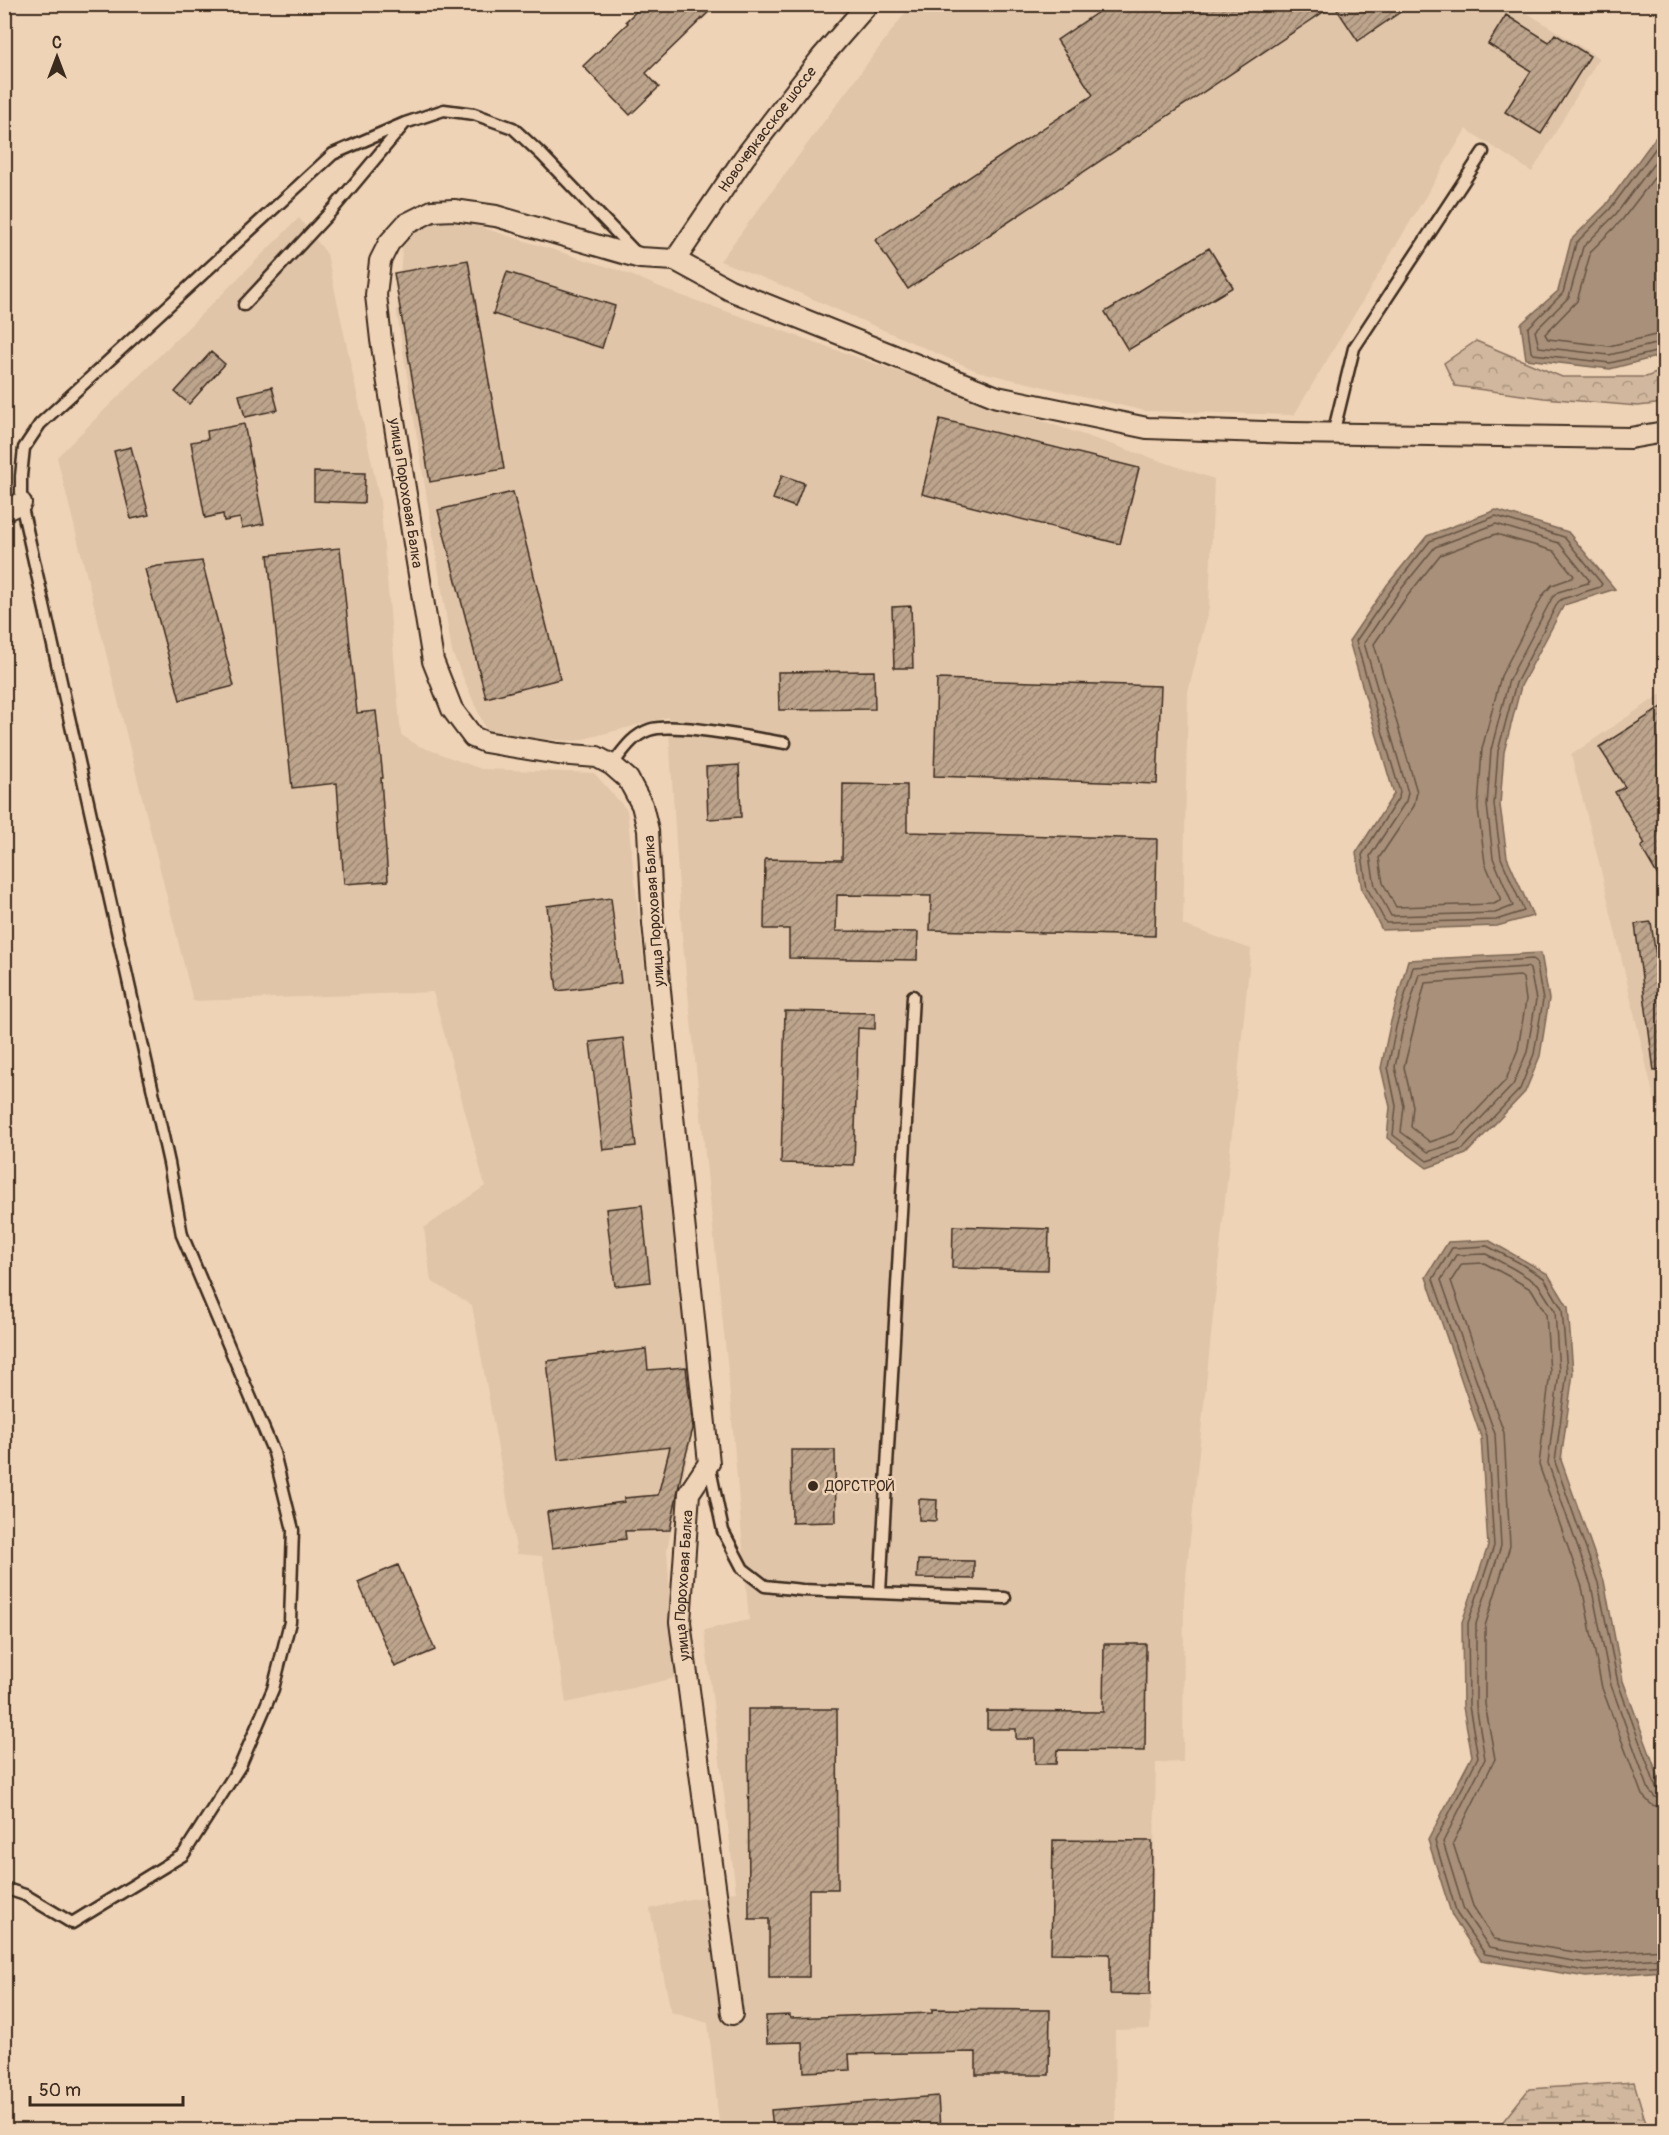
<svg xmlns="http://www.w3.org/2000/svg" width="1669" height="2135" viewBox="0 0 1669 2135" font-family="Pangolin,sans-serif">
  <defs>
    <pattern id="forest-crowns" width="20" height="18" patternUnits="userSpaceOnUse" patternTransform="scale(1.5)"><rect width="20" height="18" fill="#d1b79d"/><path d="M2 6a3 3 0 1 1 6 0M12 15a3 3 0 1 1 6 0" fill="none" stroke="#ab957f"/></pattern>
    <pattern id="wetland-marsh" width="20" height="14" patternUnits="userSpaceOnUse" patternTransform="scale(1.5)"><rect width="20" height="14" fill="#d1b79d"/><path d="M1 5h8M5 5V1M11 12h8M15 12V8" fill="none" stroke="#ab957f"/></pattern>
    <pattern id="building-hatch" width="6" height="6" patternUnits="userSpaceOnUse" patternTransform="scale(1.5)"><rect width="6" height="6" fill="#bda48c"/><path d="M-1 1l2-2M0 6l6-6M5 7l2-2" fill="none" stroke="#9b8672"/></pattern>
  </defs>
  <rect width="100%" height="100%" fill="#efd3b6"/>
  <filter id="ink" filterUnits="userSpaceOnUse"><feTurbulence type="fractalNoise" baseFrequency=".0167" numOctaves="2"/><feDisplacementMap in="SourceGraphic" scale="12" xChannelSelector="R" yChannelSelector="G"/><feConvolveMatrix kernelMatrix="1 2 1 2 8 2 1 2 1" color-interpolation-filters="sRGB"/></filter>
  <g filter="url(#ink)">
    <path fill="#e0c5a9" d="M 911,5 L 1527,5 L 1524,11 L 1599,58 L 1532,172 L 1466,129 L 1294,415 L 1145,411 L 977,371 L 781,285 L 720,261 Z
      M 299,218 L 327,254 L 380,501 L 401,735 L 419,746 L 481,769 L 594,773 L 627,810 L 689,1367 L 694,1428 L 667,1549 L 675,1678 L 566,1703 L 542,1556 L 517,1554 L 472,1305 L 431,1281 L 424,1228 L 485,1186 L 433,992 L 193,1001 L 57,457 Z
      M 425,220 L 474,225 L 618,270 L 680,295 L 948,389 L 1214,479 L 1209,608 L 1188,692 L 1183,925 L 1251,949 L 1184,1597 L 1183,1762 L 1156,1763 L 1150,2029 L 1115,2030 L 1116,2130 L 720,2130 L 708,2023 L 671,2012 L 650,1909 L 684,1900 L 736,1892 L 704,1630 L 749,1620 L 727,1361 L 682,936 L 668,717 L 576,741 L 489,737 L 452,652 L 397,314 L 403,239 Z
      M 1664,692 L 1664,1141 L 1599,862 L 1571,755 Z"/>
    <path fill="url(#forest-crowns)" stroke="#86705e" stroke-width="1.5" d="M 1476,341 L 1562,377 L 1646,377 L 1664,370 L 1664,403 L 1638,406 L 1544,398 L 1455,386 L 1444,363 Z"/>
    <path fill="url(#wetland-marsh)" stroke="#86705e" stroke-width="1.5" d="M 1634,2082 L 1648,2130 L 1496,2130 L 1529,2089 Z"/>
    <path fill="#a8907a" stroke="#7c6755" stroke-width="1.5" d="M 1664,126 L 1664,355 L 1610,369 L 1526,359 L 1521,324 L 1558,291 L 1571,240 L 1606,205 Z
      M 1496,510 L 1568,532 L 1615,589 L 1564,605 L 1521,686 L 1504,752 L 1500,805 L 1507,857 L 1533,916 L 1497,926 L 1382,930 L 1362,890 L 1356,853 L 1394,794 L 1349,641 L 1387,585 L 1427,536 Z
      M 1541,953 L 1549,999 L 1540,1056 L 1525,1092 L 1466,1154 L 1427,1168 L 1387,1138 L 1390,1107 L 1381,1068 L 1390,1025 L 1408,960 Z
      M 1488,1240 L 1548,1274 L 1568,1307 L 1573,1373 L 1561,1460 L 1604,1581 L 1623,1681 L 1664,1792 L 1664,1971 L 1586,1977 L 1481,1960 L 1452,1916 L 1428,1840 L 1472,1756 L 1463,1707 L 1462,1622 L 1488,1546 L 1481,1437 L 1426,1277 L 1448,1242 Z"/>
    <g fill="none" stroke-linecap="round" stroke-linejoin="round">
      <path stroke="#675343" stroke-width="1.5" d="M 1664,137 L 1610,209 L 1576,243 L 1563,293 L 1528,328 L 1531,352 L 1533,354 L 1610,363 L 1664,350
        M 1664,150 L 1616,214 L 1583,247 L 1569,297 L 1535,331 L 1539,347 L 1609,355 L 1664,342
        M 1664,165 L 1622,220 L 1591,251 L 1577,301 L 1545,334 L 1548,339 L 1609,346 L 1664,333
        M 1496,516 L 1564,537 L 1602,584 L 1600,587 L 1562,599 L 1558,602 L 1516,683 L 1498,751 L 1494,805 L 1501,858 L 1524,911 L 1496,920 L 1386,923 L 1367,888 L 1362,855 L 1399,797 L 1400,792 L 1356,641 L 1392,589 L 1430,541 Z
        M 1496,524 L 1559,543 L 1589,580 L 1588,583 L 1558,592 L 1552,598 L 1509,680 L 1491,750 L 1487,805 L 1493,858 L 1513,906 L 1495,913 L 1391,916 L 1375,886 L 1370,856 L 1406,801 L 1408,793 L 1364,643 L 1398,593 L 1435,547 Z
        M 1496,534 L 1554,551 L 1574,576 L 1572,578 L 1552,585 L 1543,595 L 1501,676 L 1482,749 L 1478,808 L 1485,863 L 1501,900 L 1494,904 L 1396,907 L 1383,883 L 1379,858 L 1414,806 L 1417,792 L 1374,644 L 1405,599 L 1440,555 Z
        M 1533,959 L 1536,961 L 1543,1000 L 1534,1054 L 1520,1089 L 1463,1149 L 1427,1161 L 1393,1135 L 1396,1106 L 1388,1067 L 1396,1027 L 1413,967 Z
        M 1527,967 L 1530,969 L 1536,1000 L 1527,1052 L 1513,1085 L 1458,1142 L 1428,1152 L 1401,1132 L 1404,1106 L 1395,1067 L 1403,1028 L 1419,974 Z
        M 1520,976 L 1523,978 L 1526,1000 L 1518,1049 L 1506,1080 L 1454,1134 L 1430,1142 L 1411,1127 L 1413,1106 L 1404,1067 L 1425,983 Z
        M 1664,1791 L 1660,1791 L 1656,1787 L 1618,1683 L 1598,1583 L 1555,1462 L 1567,1372 L 1562,1309 L 1544,1278 L 1518,1262 L 1487,1246 L 1452,1248 L 1433,1279 L 1487,1436 L 1494,1546 L 1468,1623 L 1469,1706 L 1478,1757 L 1435,1841 L 1457,1914 L 1485,1954 L 1586,1971 L 1664,1965
        M 1664,1799 L 1655,1797 L 1649,1790 L 1611,1685 L 1591,1585 L 1548,1463 L 1559,1372 L 1555,1311 L 1538,1284 L 1514,1269 L 1486,1254 L 1456,1255 L 1441,1280 L 1495,1434 L 1501,1546 L 1476,1624 L 1476,1705 L 1485,1759 L 1443,1842 L 1464,1910 L 1489,1947 L 1586,1963 L 1664,1958
        M 1664,1808 L 1652,1805 L 1642,1795 L 1602,1688 L 1582,1587 L 1539,1465 L 1550,1372 L 1546,1314 L 1532,1290 L 1510,1277 L 1484,1263 L 1462,1264 L 1451,1281 L 1504,1433 L 1510,1546 L 1485,1626 L 1485,1704 L 1495,1759 L 1453,1843 L 1473,1906 L 1494,1939 L 1587,1954 L 1664,1949"/>
    </g>
    <path fill="url(#building-hatch)" stroke="#3b2a1e" stroke-width="1.5" d="M 644,4 L 717,4 L 646,73 L 659,87 L 630,115 L 583,66 L 628,23 L 626,21 Z
      M 1110,4 L 1412,4 L 1358,41 L 1334,5 L 908,289 L 875,240 L 1093,95 L 1057,40 Z
      M 1506,15 L 1549,42 L 1555,34 L 1590,56 L 1541,134 L 1505,112 L 1531,71 L 1488,44 Z
      M 1209,248 L 1233,287 L 1128,350 L 1105,312 Z
      M 468,260 L 504,469 L 430,482 L 394,273 Z
      M 507,272 L 615,306 L 602,348 L 493,314 Z
      M 211,352 L 225,364 L 189,404 L 175,392 Z
      M 272,387 L 278,410 L 245,417 L 239,395 Z
      M 940,419 L 1139,468 L 1120,544 L 922,494 Z
      M 244,424 L 264,524 L 242,528 L 240,518 L 224,521 L 223,514 L 205,518 L 191,442 L 208,439 L 207,431 Z
      M 131,447 L 149,515 L 131,519 L 114,451 Z
      M 314,472 L 365,473 L 364,503 L 314,501 Z
      M 782,475 L 804,483 L 795,507 L 773,499 Z
      M 513,492 L 560,679 L 486,698 L 438,510 Z
      M 340,548 L 357,713 L 376,711 L 383,778 L 381,778 L 388,881 L 344,884 L 337,783 L 292,788 L 268,555 Z
      M 202,561 L 234,686 L 180,700 L 145,569 L 158,566 Z
      M 911,606 L 913,668 L 894,668 L 892,607 Z
      M 874,671 L 875,709 L 779,710 L 778,672 Z
      M 937,679 L 1161,686 L 1157,784 L 934,776 Z
      M 1665,705 L 1665,888 L 1641,847 L 1645,844 L 1615,792 L 1625,787 L 1599,747 Z
      M 739,765 L 741,817 L 708,819 L 706,767 Z
      M 843,784 L 907,785 L 907,832 L 1157,839 L 1155,936 L 930,930 L 931,896 L 837,895 L 836,931 L 918,932 L 917,960 L 789,958 L 789,929 L 764,929 L 765,859 L 842,860 Z
      M 611,898 L 621,983 L 557,991 L 547,906 Z
      M 1651,922 L 1665,1020 L 1665,1070 L 1654,1071 L 1635,924 Z
      M 785,1011 L 875,1013 L 875,1029 L 858,1028 L 854,1165 L 781,1163 Z
      M 623,1038 L 636,1146 L 603,1150 L 590,1042 Z
      M 642,1205 L 650,1282 L 615,1286 L 606,1209 Z
      M 953,1226 L 1049,1229 L 1048,1270 L 952,1268 Z
      M 646,1349 L 648,1370 L 686,1367 L 693,1429 L 683,1465 L 670,1530 L 625,1531 L 626,1539 L 552,1548 L 547,1512 L 624,1502 L 624,1498 L 658,1495 L 670,1447 L 558,1460 L 547,1361 Z
      M 791,1450 L 835,1450 L 836,1522 L 792,1523 Z
      M 919,1499 L 937,1500 L 936,1521 L 919,1520 Z
      M 918,1560 L 974,1561 L 974,1579 L 917,1578 Z
      M 398,1565 L 435,1650 L 395,1667 L 358,1582 Z
      M 1104,1644 L 1146,1644 L 1145,1751 L 1057,1750 L 1056,1764 L 1035,1764 L 1035,1739 L 1016,1739 L 1016,1729 L 987,1729 L 987,1711 L 1103,1712 Z
      M 748,1709 L 837,1709 L 838,1889 L 809,1889 L 809,1977 L 769,1977 L 769,1919 L 749,1919 Z
      M 1053,1840 L 1152,1841 L 1150,1995 L 1110,1994 L 1110,1954 L 1051,1953 Z
      M 932,2009 L 1050,2010 L 1049,2075 L 976,2075 L 976,2052 L 849,2054 L 850,2070 L 804,2072 L 803,2042 L 767,2043 L 766,2016 L 790,2015 L 790,2018 L 932,2013 Z
      M 938,2096 L 940,2130 L 773,2130 L 771,2110 Z"/>
    <g fill="none" stroke-linecap="round" stroke-linejoin="round">
      <defs>
        <path id="service" d="M 244,305 L 334,208 L 405,123 L 444,110 L 474,114 L 513,128 L 542,155 L 636,253
          M 1333,434 L 1354,348 L 1483,152
          M 612,765 C 623,751 632,736 649,730 C 672,721 757,739 785,743
          M 709,1464 L 723,1531 L 743,1569 L 765,1586 L 802,1590 L 1005,1598
          M 880,1593 L 913,996
          M 4,1888 L 25,1895 L 72,1923 L 183,1855 L 240,1766 L 273,1689 L 290,1622 L 293,1530 L 274,1453 L 182,1235 L 169,1163 L 21,503 L 21,476 L 24,448 L 40,424 L 333,154 L 405,123"/>
        <g id="minor">
          <path id="s1" d="M 675,260 L 744,158 L 821,58 L 868,4"/>
          <path d="M 4,511 L 21,503"/>
          <path id="s2" d="M 732,2014 L 680,1622 L 689,1493 L 709,1463 L 653,923 L 648,830 L 642,805 L 628,779 L 612,765 L 597,757 L 558,754 L 485,742 L 473,737 L 452,709 L 433,661 L 381,340 L 376,295 L 380,261 L 389,243 L 406,224 L 432,211 L 454,210 L 496,216 L 640,258 L 675,260 L 730,290 L 997,397 L 1147,428 L 1292,433 L 1630,438 L 1664,432"/>
        </g>
      </defs>
      <use href="#service" stroke="#3b2a1e" stroke-width="15"/>
      <use href="#minor" stroke="#3b2a1e" stroke-width="24"/>
      <use href="#service" stroke="#efd3b6" stroke-width="10"/>
      <use href="#minor" stroke="#efd3b6" stroke-width="20"/>
    </g>
  </g>
  <circle fill="#3b2a1e" stroke="#efd3b6" stroke-width="2" cx="813" cy="1486" r="6"/>
  <g text-anchor="middle" stroke-width="5" stroke-linejoin="round" paint-order="stroke">
    <g font-size="15" fill="#3b2a1e" stroke="#efd3b6">
      <text dy="5" stroke="none"><textPath href="#s1" startOffset="160">Новочеркасское шоссе</textPath></text>
      <text transform="translate(406 493) rotate(81)" y="5">улица Пороховая Балка</text>
      <text transform="translate(654 911) rotate(-94)" y="5">улица Пороховая Балка</text>
      <text dy="5" stroke="none"><textPath href="#s2" startOffset="432">улица Пороховая Балка</textPath></text>
    </g>
    <g font-size="15" fill="#3b2a1e" stroke="#efd3b6" text-anchor="start">
      <text x="825" y="1491">ДОРСТРОЙ</text>
    </g>
  </g>
  <rect width="1669" height="2135" fill="none" stroke="#efd3b6" stroke-width="24"/>
  <rect x="12" y="12" width="1645" height="2111" fill="none" stroke="#3b2a1e" stroke-width="2" filter="url(#ink)"/>
  <g transform="translate(57 57)" stroke="#efd3b6" stroke-width="4.5" paint-order="stroke">
  <path d="M0-4.5L10 22L0 15L-10 22Z" fill="#3b2a1e"/>
  <text y="-9" font-size="16" font-weight="bold" text-anchor="middle" fill="#3b2a1e">С</text>
  </g>
  <path d="M30 2096v9h153v-9" fill="none" stroke="#3b2a1e" stroke-width="3"/>
  <text x="39" y="2096" font-size="18" fill="#3b2a1e" stroke="#efd3b6" stroke-width="4.5" paint-order="stroke">50 m</text>
</svg>
